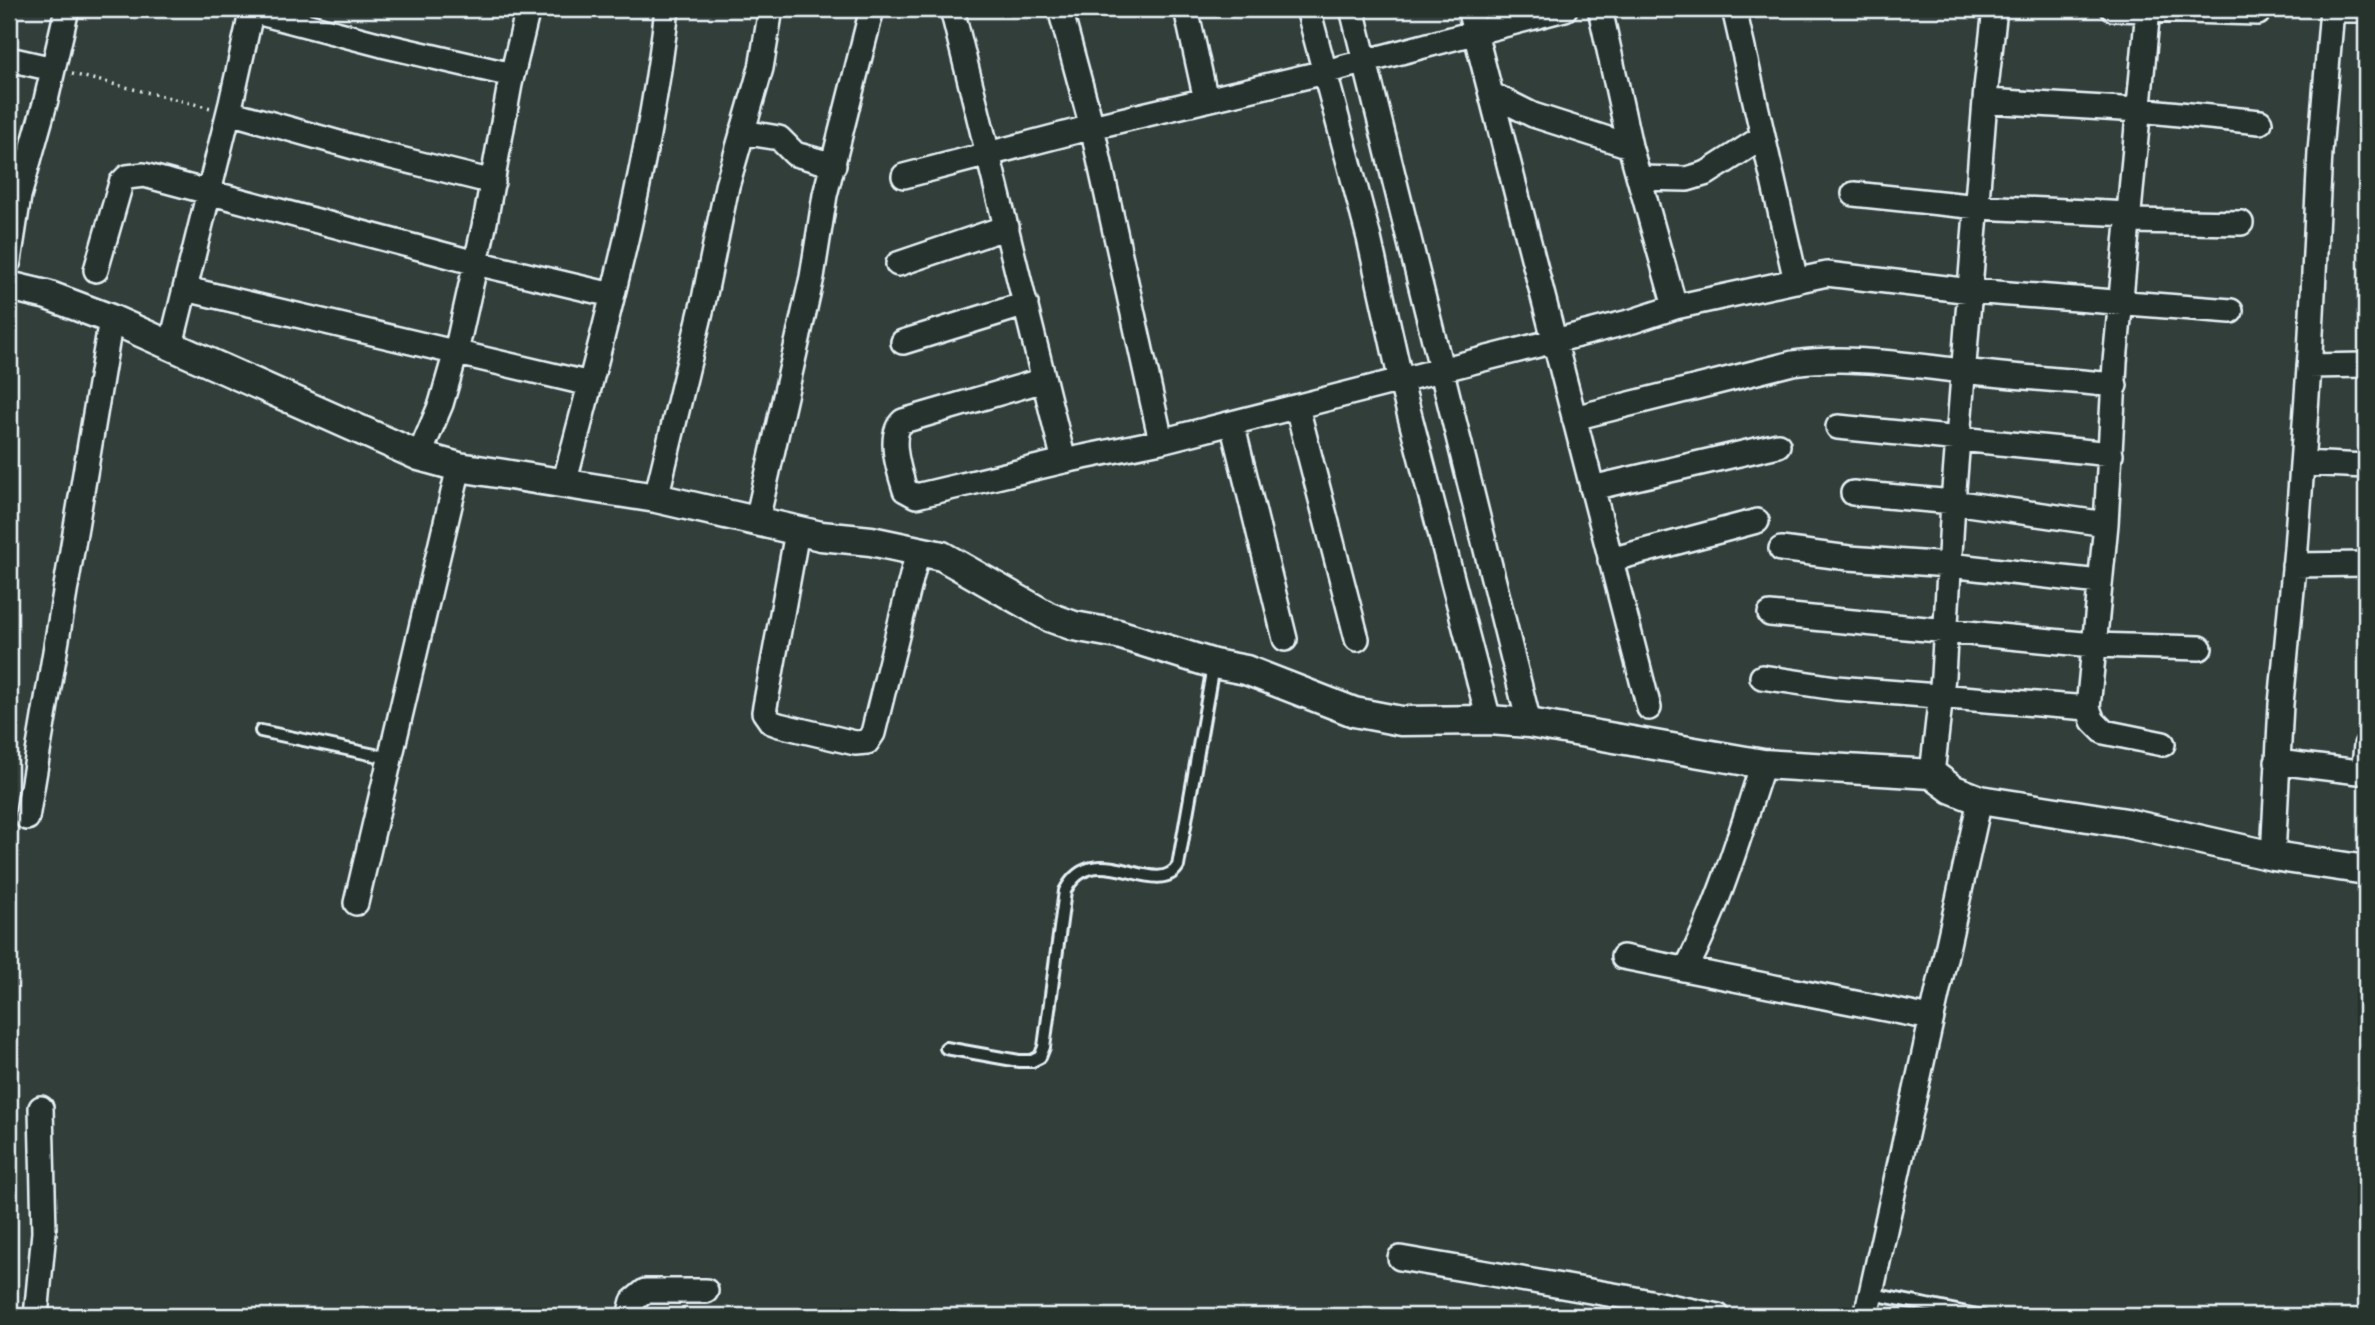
<svg xmlns="http://www.w3.org/2000/svg" width="2375" height="1325" viewBox="0 0 2375 1325" font-family="Itim,sans-serif">
  <rect width="100%" height="100%" fill="#323e39"/>
  <filter id="ink" filterUnits="userSpaceOnUse"><feTurbulence type="fractalNoise" baseFrequency=".0143" numOctaves="2"/><feDisplacementMap in="SourceGraphic" scale="14" xChannelSelector="R" yChannelSelector="G"/><feConvolveMatrix kernelMatrix="1 2 1 2 8 2 1 2 1" color-interpolation-filters="sRGB"/></filter>
  <g filter="url(#ink)">
    <g fill="none" stroke-linecap="round" stroke-linejoin="round">
      <defs>
        <path id="service" d="M 261,731 L 389,758
          M 946,1048 L 1019,1061 L 1032,1061 L 1040,1057 L 1044,1047 L 1065,891 C 1094,834 1156,901 1178,866 L 1213,666
          M 1872,1294 L 1982,1316"/>
        <path id="minor" d="M 245,9 L 382,45 L 512,75
          M 952,9 L 1064,461 L 1161,441 L 1633,321 L 1675,307 L 1630,146 L 1600,9
          M 1060,9 L 1092,127 L 1161,441
          M 1186,9 L 1206,100
          M 1308,9 L 1369,238 L 1402,386 L 1489,720
          M 1352,9 L 1529,723
          M 1469,9 L 1649,708
          M 1734,9 L 1796,281
          M 2113,9 L 2258,13
          M 2332,10 L 2366,10
          M 9,59 L 53,69
          M 1491,94 L 1533,115 L 1630,146
          M 1986,101 L 2139,110 L 2260,122
          M 229,112 L 364,150 L 493,182
          M 742,132 L 779,138 L 795,154 L 834,165
          M 904,176 L 1092,127 L 1325,72 L 1565,9
          M 1639,178 L 1687,179 L 1707,173 L 1763,137
          M 1854,194 L 1978,207 L 2130,214
          M 2130,221 L 2241,223
          M 9,261 L 19,196 L 46,100 L 67,9
          M 898,264 L 1007,227
          M 96,270 L 121,183 L 127,177 L 144,175 L 476,263 L 612,295
          M 186,289 L 590,384
          M 1675,307 L 1827,274 L 1971,291 L 2231,311
          M 903,342 L 1026,304
          M 171,345 L 231,103 L 252,9
          M 2309,366 L 2366,365
          M 1044,380 L 903,421 C 887,435 899,471 905,490 L 916,496 L 1064,461
          M 1297,407 L 1357,639
          M 1574,418 L 1793,363 C 1851,355 1907,365 1964,371 C 2014,377 2065,380 2115,385
          M 1232,423 L 1285,639
          M 1838,427 L 2111,454
          M 419,456 L 441,404 L 456,352 L 485,222 L 510,84 L 528,9
          M 2302,463 L 2366,466
          M 564,484 C 605,327 649,170 667,9
          M 1592,488 L 1778,445
          M 1853,493 L 1953,502 L 2106,524
          M 656,498 L 704,299 L 727,186 L 761,68 L 771,9
          M 757,520 L 812,277 L 825,195 L 872,9
          M 797,532 L 764,712 L 771,722 L 779,725 L 855,743 L 867,742 L 873,733 L 918,551
          M 1781,549 L 1849,558 L 1949,565 L 2099,582
          M 1610,560 L 1757,521
          M 2294,565 L 2366,564
          M 1770,614 L 2093,645 L 2200,648
          M 1762,677 L 1836,688 L 2088,708 L 2106,524 L 2115,362 L 2148,9
          M 2088,708 L 2093,721 L 2104,732 L 2163,744
          M 2277,762 L 2359,772 L 2364,766 L 2366,745
          M 1932,774 L 1943,676 L 1953,502 L 1986,88 L 1995,9
          M 27,818 L 111,319
          M 2273,856 L 2281,704 L 2296,548 L 2310,354 L 2320,152 L 2332,9
          M 356,903 L 459,467
          M 1623,957 L 1931,1018
          M 1686,969 C 1720,904 1740,833 1763,764
          M 1400,1258 L 1625,1297 L 1718,1316
          M 36,1316 L 44,1232 L 41,1108
          M 629,1316 L 633,1301 L 645,1291 L 706,1291
          M 1866,1316 L 1980,800"/>
        <path id="tertiary" d="M 9,286 L 47,295 L 111,319 L 419,456 L 459,467 L 656,498 L 821,536 L 871,541 L 942,556 L 1049,617 L 1074,626 L 1118,634 L 1214,664 L 1246,670 L 1354,712 L 1401,721 L 1489,720 L 1529,723 L 1763,764 L 1932,774 L 1952,789 L 1980,800 L 2126,823 L 2273,856 L 2366,870"/>
      </defs>
      <use href="#service" stroke="#e8f1f8" stroke-width="16"/>
      <use href="#minor" stroke="#e8f1f8" stroke-width="28"/>
      <use href="#tertiary" stroke="#e8f1f8" stroke-width="33"/>
      <path stroke="#e8f1f8" stroke-width="3.5" stroke-dasharray="2 5" stroke-linecap="butt" d="M 72,74 L 211,108"/>
      <use href="#service" stroke="#26332d" stroke-width="10"/>
      <use href="#minor" stroke="#26332d" stroke-width="23"/>
      <use href="#tertiary" stroke="#26332d" stroke-width="28"/>
    </g>
  </g>
  <rect width="2375" height="1325" fill="none" stroke="#26332d" stroke-width="35"/>
  <rect x="18" y="18" width="2340" height="1290" fill="none" stroke="#e8f1f8" stroke-width="2.5" filter="url(#ink)"/>
</svg>
